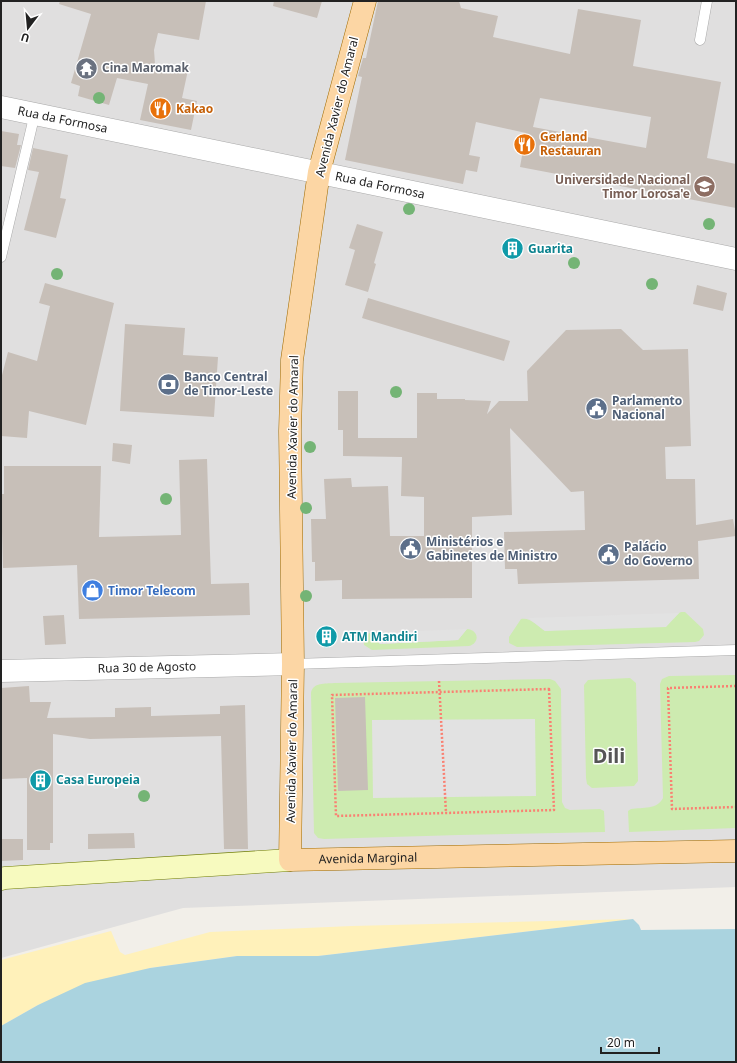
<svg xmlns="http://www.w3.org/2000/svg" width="737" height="1063" viewBox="0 0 737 1063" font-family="'Noto Sans',sans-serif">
  <rect width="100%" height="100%" fill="#f2efe9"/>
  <path fill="#e0dfdf" d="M 1,1 L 736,1 L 736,887 L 183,908 L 1,958 Z"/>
  <path fill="#cdebb0" d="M 681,612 L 685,612 L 703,629 L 704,635 L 699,641 L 695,642 L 517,647 L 509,643 L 509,637 L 521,619 C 530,617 538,626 545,631 L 674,618 L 679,613 Z
    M 467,629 C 479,630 480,643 469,646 L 372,650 L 364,645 L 364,639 L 367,634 L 370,633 L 380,644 L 458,640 Z
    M 736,675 L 736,828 L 629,832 L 628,811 L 631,809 C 643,807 657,810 663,798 L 660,684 L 662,679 L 669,676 Z
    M 630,678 L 636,683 L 638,781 L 634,786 L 592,788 L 587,784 L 586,778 L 584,685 L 588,680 Z
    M 550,679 L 555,681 L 561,689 L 562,802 L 565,808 L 570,810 L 600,809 L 604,811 L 605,832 L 459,835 L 324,839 L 318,838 L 314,833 L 311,693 C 313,682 325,684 334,683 Z"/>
  <path fill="#fff1ba" d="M 633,919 L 318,956 L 237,956 L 150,968 L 38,1005 L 1,1026 L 1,960 L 111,931 L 120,952 L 125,955 L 210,932 L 352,926 Z"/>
  <path fill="#e2e2e2" d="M 679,613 L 666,627 L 545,631 L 528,618 Z
    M 467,629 L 458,640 L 380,644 L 370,633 Z
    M 535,719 L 536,796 L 373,798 L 372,720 Z"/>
  <path fill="#aad3df" d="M 633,919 L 639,925 L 641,930 L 736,929 L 736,1062 L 1,1062 L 1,1026 L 38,1005 L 85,983 L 150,968 L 237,956 L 318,956 Z"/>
  <path fill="#c7bfb8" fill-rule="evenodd" d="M 60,1 L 206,1 L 199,40 L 158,33 L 154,50 L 155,64 L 188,70 L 182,98 L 197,101 L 191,130 L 140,120 L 148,84 L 117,78 L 109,105 L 78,96 L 80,86 L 71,83 L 91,14 L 59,4 Z
    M 274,1 L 322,1 L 317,18 L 273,6 Z
    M 378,1 L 459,1 L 461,8 L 498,16 L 493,37 L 570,54 L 578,9 L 641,20 L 633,66 L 721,82 L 707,158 L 736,164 L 736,208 L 520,167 L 526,133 L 476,122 L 469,155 L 480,157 L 477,172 L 466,170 L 463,184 L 345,160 L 362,77 L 358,76 L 363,58 L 366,58 ZM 540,98 L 651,117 L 646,148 L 533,127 Z
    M 1,131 L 19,134 L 17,145 L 21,145 L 15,168 L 1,166 Z
    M 33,148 L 68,155 L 60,198 L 66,199 L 56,238 L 24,230 L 39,172 L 28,170 Z
    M 357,224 L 383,232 L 374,263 L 376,264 L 368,292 L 345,285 L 355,250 L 349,248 Z
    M 45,283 L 114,303 L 86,425 L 29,411 L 27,438 L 1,436 L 1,379 L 8,352 L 37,361 L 50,306 L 39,303 Z
    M 697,285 L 727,293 L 723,311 L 693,304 Z
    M 368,298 L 510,341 L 504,361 L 362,318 Z
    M 125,324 L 185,328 L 183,355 L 218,357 L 214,417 L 120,411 Z
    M 621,329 L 643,350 L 688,349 L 691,446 L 665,447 L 666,479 L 695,479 L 696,525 L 733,519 L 736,536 L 698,541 L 699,579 L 518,584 L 517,569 L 505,569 L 504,532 L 585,530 L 584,491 L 571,492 L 510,428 L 512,515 L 472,517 L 472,598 L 342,599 L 342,580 L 315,581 L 315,562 L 312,562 L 311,519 L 326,519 L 324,479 L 351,478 L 352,487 L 388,486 L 390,536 L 424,536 L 424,497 L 401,496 L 402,457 L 343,456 L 343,430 L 338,430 L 338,391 L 358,391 L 358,438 L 417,438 L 417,393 L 437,393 L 437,399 L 465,399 L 465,400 L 491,401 L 487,414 L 499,401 L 528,401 L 527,371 L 566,330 Z
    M 113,443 L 132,445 L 130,464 L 112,461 Z
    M 207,459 L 211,584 L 249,583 L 250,615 L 79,619 L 77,565 L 3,568 L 1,494 L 4,494 L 4,466 L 101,466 L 99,537 L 181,535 L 179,460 Z
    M 64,615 L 66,644 L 45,645 L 43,616 Z
    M 29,686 L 30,702 L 51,702 L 47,718 L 115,717 L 115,708 L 151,707 L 151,716 L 220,714 L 220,706 L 245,705 L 248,849 L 224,849 L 221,736 L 90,739 L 53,734 L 53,843 L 50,843 L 50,850 L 27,850 L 27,778 L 1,779 L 1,688 Z
    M 365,697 L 368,790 L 338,791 L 335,698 Z
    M 134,833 L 135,848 L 88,849 L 88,834 Z
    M 1,839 L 23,839 L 23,860 L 1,861 Z"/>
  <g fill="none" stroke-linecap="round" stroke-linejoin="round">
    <defs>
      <path id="service" d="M 700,40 L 707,1
        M 1,257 L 35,113
        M 293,664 L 736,650"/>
      <g id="tertiary">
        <path id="s1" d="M 1,107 L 736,259"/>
        <path id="s2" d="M 1,671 L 293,664"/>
      </g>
      <path id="secondary" d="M 1,879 L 5,878 L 290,860"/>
      <g id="primary">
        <path id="s3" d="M 365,1 L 319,172 L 292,360 L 290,431 L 293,664 L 290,860 L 736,851"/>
      </g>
    </defs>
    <use href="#service" stroke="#a9a9a9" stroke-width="11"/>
    <use href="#tertiary" stroke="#a9a9a9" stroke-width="23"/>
    <use href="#secondary" stroke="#707d05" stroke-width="23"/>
    <use href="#primary" stroke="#a06b00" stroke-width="23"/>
    <path stroke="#fa8072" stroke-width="2.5" stroke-dasharray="2 2" stroke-linecap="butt" d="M 439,681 L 446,813
      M 736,686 L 668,688 L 672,809 L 736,807
      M 549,689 L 554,810 L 336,816 L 332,695 Z"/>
    <use href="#service" stroke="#fff" stroke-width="10"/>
    <use href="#tertiary" stroke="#fff" stroke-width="22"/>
    <use href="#secondary" stroke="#f7fabf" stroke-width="22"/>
    <use href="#primary" stroke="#fcd6a4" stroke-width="22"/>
  </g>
  <g fill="#74b475">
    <circle cx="99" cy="98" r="6"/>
    <circle cx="409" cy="209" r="6"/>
    <circle cx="709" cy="224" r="6"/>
    <circle cx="574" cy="263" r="6"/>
    <circle cx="57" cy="274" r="6"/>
    <circle cx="652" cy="284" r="6"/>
    <circle cx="396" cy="392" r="6"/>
    <circle cx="310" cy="447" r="6"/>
    <circle cx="166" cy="499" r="6"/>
    <circle cx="306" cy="508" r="6"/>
    <circle cx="306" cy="596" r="6"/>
    <circle cx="144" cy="796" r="6"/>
  </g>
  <defs>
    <symbol id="temple-disc" viewBox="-11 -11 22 22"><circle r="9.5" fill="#6b7280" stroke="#fff"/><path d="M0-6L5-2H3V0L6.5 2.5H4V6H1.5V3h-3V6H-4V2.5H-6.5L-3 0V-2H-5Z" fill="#fff"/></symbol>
    <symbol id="restaurant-disc" viewBox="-11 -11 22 22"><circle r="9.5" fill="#e8710a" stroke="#fff"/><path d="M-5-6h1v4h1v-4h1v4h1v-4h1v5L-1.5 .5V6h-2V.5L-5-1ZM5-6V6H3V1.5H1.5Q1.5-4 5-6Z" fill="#fff"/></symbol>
    <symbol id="university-disc" viewBox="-11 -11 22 22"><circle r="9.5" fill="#8d6e63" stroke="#fff"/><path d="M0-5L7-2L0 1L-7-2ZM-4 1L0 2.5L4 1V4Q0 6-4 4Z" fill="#fff"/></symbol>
    <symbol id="building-disc" viewBox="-11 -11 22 22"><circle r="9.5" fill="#0f9aa8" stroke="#fff"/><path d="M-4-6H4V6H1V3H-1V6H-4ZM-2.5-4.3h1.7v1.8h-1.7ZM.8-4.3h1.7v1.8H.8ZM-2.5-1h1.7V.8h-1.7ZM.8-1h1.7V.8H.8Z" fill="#fff"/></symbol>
    <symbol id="bank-disc" viewBox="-11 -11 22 22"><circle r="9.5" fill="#5c6f8a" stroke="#fff"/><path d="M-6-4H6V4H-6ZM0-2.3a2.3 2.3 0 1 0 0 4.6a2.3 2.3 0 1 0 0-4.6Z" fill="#fff"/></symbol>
    <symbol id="civic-disc" viewBox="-11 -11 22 22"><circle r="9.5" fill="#5c6f8a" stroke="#fff"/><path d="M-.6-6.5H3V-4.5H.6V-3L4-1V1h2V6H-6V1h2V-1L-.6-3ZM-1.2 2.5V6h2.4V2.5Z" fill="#fff"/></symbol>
    <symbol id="shop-disc" viewBox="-11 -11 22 22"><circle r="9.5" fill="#3f7fe0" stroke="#fff"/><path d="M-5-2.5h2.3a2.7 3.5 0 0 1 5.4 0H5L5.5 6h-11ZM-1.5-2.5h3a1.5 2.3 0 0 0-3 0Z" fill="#fff"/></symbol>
  </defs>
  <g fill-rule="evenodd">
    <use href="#temple-disc" x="74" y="56" width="25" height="25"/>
    <use href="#restaurant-disc" x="148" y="96" width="25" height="25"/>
    <use href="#restaurant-disc" x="512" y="132" width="25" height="25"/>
    <use href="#university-disc" x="692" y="174" width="25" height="25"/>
    <use href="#building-disc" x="500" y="236" width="25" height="25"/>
    <use href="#bank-disc" x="156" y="372" width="25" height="25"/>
    <use href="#civic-disc" x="584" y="396" width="25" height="25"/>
    <use href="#civic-disc" x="398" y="536" width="25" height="25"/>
    <use href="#civic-disc" x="596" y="542" width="25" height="25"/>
    <use href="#shop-disc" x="80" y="578" width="25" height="25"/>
    <use href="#building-disc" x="314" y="624" width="25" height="25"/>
    <use href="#building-disc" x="28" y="768" width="25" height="25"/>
  </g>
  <g text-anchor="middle" stroke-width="3" stroke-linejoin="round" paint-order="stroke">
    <g font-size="12" font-weight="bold" fill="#5b616d" stroke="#fff" text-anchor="start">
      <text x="102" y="72">Cina Maromak</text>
    </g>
    <g font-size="12" fill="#222" stroke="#fff">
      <text transform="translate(337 107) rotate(-76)" y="4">Avenida Xavier do Amaral</text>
      <text dy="4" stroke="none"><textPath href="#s1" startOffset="63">Rua da Formosa</textPath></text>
      <text dy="4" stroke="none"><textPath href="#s1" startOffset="387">Rua da Formosa</textPath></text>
      <text transform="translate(293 427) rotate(-89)" y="4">Avenida Xavier do Amaral</text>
      <text dy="4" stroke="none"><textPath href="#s2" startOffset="146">Rua 30 de Agosto</textPath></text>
      <text transform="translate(292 751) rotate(-89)" y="4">Avenida Xavier do Amaral</text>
      <text dy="4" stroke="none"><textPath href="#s3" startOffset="945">Avenida Marginal</textPath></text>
    </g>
    <g font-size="12" font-weight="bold" fill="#c56008" stroke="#fff" text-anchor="start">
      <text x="176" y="113">Kakao</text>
      <text x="540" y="141">Gerland<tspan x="540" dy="14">Restauran</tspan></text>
    </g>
    <g font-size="12" font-weight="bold" fill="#785e54" stroke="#fff" text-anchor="end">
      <text x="690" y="184">Universidade Nacional<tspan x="690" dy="14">Timor Lorosa'e</tspan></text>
    </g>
    <g font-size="12" font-weight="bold" fill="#0d838f" stroke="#fff" text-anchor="start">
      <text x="528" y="253">Guarita</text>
      <text x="342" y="641">ATM Mandiri</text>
      <text x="56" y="784">Casa Europeia</text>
    </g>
    <g font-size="12" font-weight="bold" fill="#4e5e75" stroke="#fff" text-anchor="start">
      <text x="184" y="381">Banco Central<tspan x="184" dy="14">de Timor-Leste</tspan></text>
      <text x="612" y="405">Parlamento<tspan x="612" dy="14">Nacional</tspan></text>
      <text x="426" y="546">Ministérios e<tspan x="426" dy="14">Gabinetes de Ministro</tspan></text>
      <text x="624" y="551">Palácio<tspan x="624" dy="14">do Governo</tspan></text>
    </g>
    <g font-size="12" font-weight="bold" fill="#366cbe" stroke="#fff" text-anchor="start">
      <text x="108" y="595">Timor Telecom</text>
    </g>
    <g font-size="20" font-weight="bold" fill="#555" stroke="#fff">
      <text x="609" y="763">Dili</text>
    </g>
  </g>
  <rect width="737" height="1063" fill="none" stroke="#222222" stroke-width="4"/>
  <g transform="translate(28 28) rotate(196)" stroke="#ffffff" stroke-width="3" paint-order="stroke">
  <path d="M0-3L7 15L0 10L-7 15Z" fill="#222222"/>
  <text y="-6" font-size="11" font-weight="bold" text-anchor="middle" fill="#222222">U</text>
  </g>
  <path d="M601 1047v6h58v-6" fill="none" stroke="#222222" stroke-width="2"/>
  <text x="607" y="1047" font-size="12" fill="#222222" stroke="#ffffff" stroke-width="3" paint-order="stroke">20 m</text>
</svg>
